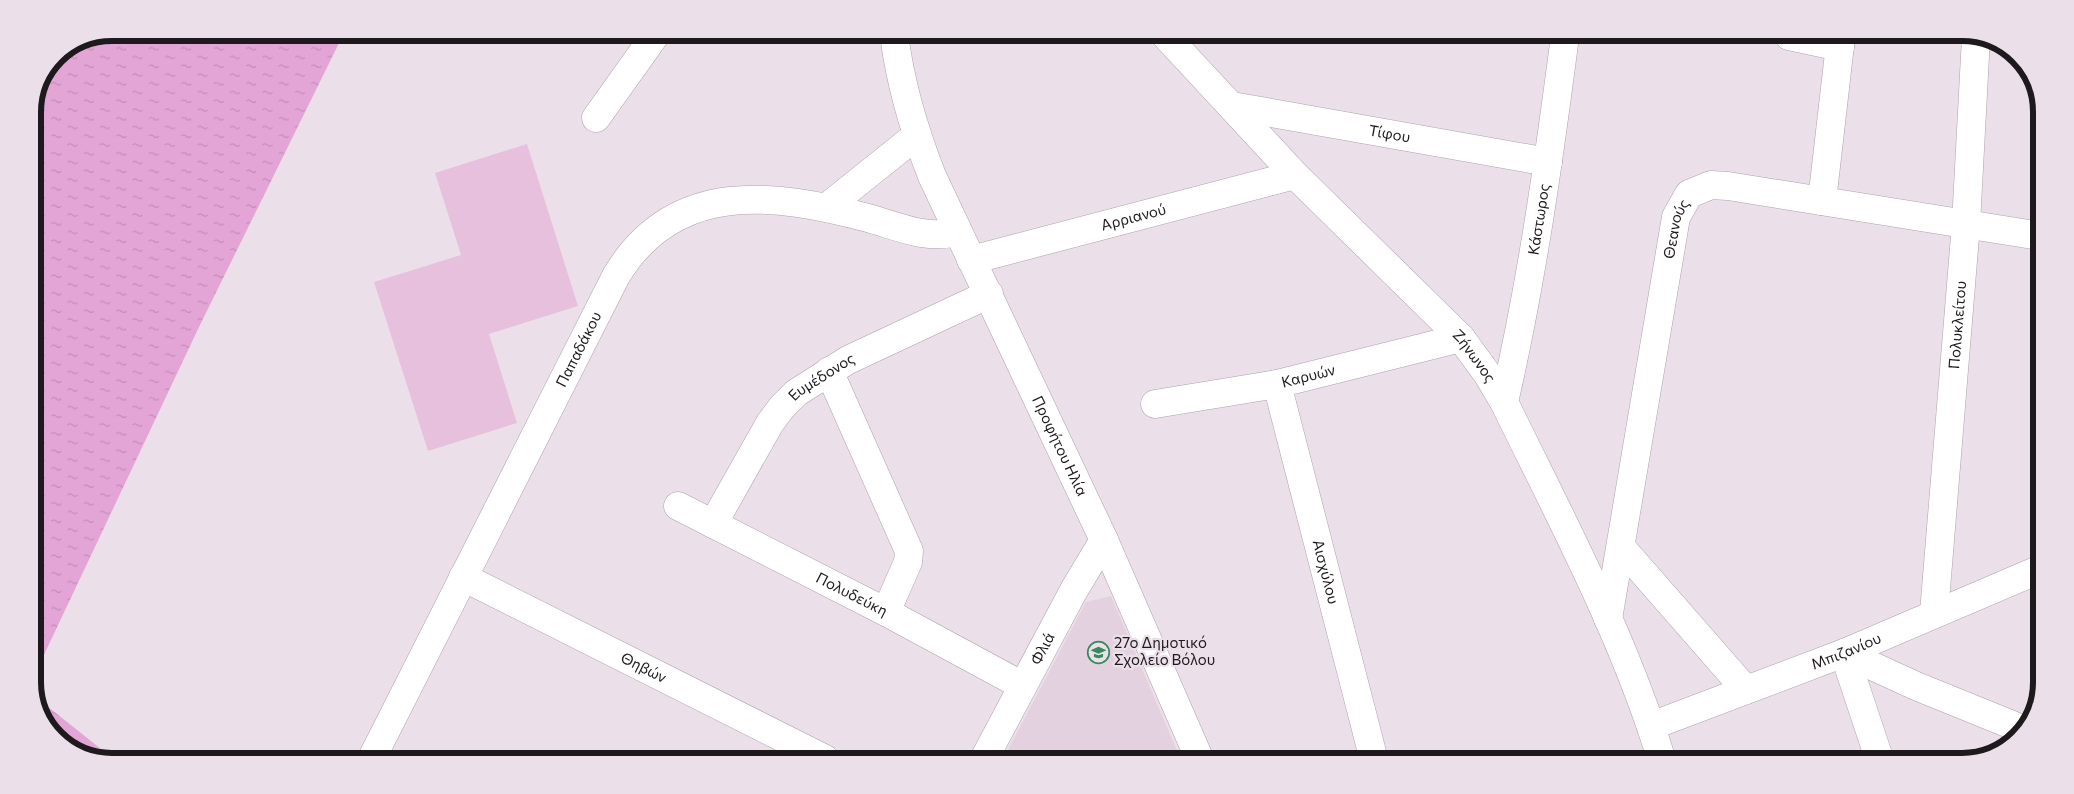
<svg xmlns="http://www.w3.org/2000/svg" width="2074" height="794" viewBox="0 0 2074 794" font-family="Commissioner,sans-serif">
  <defs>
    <pattern id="water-ripples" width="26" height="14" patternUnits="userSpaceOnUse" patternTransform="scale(1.25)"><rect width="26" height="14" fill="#e3a5d6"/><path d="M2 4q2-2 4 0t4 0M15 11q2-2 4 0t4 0" fill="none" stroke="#c28db7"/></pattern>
  </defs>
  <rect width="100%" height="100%" fill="#ebe0e9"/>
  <path fill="#e4d1df" d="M 1111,596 L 1181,760 L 1003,759 L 1086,602 Z"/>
  <path fill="#e7c0de" d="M 527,144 L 578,306 L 489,334 L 517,423 L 428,451 L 374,282 L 461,255 L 435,173 Z"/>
  <path fill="url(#water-ripples)" d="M 112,33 L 344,33 L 199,327 L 33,678 L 33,107 L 56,56 Z
    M 37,698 L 111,757 L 86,757 L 49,730 Z"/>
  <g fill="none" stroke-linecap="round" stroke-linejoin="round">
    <defs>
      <g id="minor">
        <path id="s1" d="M 894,34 C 900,83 914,130 932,176 L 1104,540 L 1200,760"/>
        <path id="s2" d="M 1165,35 L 1295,175 L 1461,338 L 1488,375 L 1504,402 C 1561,519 1624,636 1662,761"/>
        <path d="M 1789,36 L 1840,47"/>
        <path id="s3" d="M 1232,106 L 1548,162"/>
        <path d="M 596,118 L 656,34"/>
        <path d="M 1822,201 L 1841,36"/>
        <path d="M 827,207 L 917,135"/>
        <path id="s4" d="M 971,260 L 1295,175"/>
        <path d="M 829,371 L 909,551 L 908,562 L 886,612"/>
        <path id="s5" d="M 1277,384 L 1374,760"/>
        <path id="s6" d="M 1504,402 C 1532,281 1549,159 1565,36"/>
        <path id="s7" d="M 1155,404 L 1277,384 L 1461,338"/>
        <path id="s8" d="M 678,506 L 886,612 L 1023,686"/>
        <path id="s9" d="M 713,524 L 770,423 L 782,407 L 796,393 L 848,360 L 989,294"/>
        <path d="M 1621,547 L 1746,690"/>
        <path id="s10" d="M 463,577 L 825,759"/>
        <path id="s11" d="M 1934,613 L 1966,224 L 1976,37"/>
        <path id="s12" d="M 1608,619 L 1676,217 L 1689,194 L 1711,185 L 1728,186 L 2040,236"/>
        <path d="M 1844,653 L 1916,686 L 2022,729"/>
        <path d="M 1844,653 L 1880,761"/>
        <path id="s13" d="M 1651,726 L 1844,653 L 2038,570"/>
        <path id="s14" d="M 372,758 L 616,276 C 674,179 774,193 868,218 C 897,226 926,240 957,232"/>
        <path id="s15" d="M 984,759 L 1074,590 L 1104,540"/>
      </g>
    </defs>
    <use href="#minor" stroke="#ada2aa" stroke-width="29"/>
    <use href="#minor" stroke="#fff" stroke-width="28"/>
  </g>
  <defs>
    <symbol id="school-ring" viewBox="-11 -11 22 22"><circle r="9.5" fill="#ebe0e9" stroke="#378a5d" stroke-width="1.5"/><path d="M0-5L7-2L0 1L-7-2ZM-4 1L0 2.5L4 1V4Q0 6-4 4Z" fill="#378a5d"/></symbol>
  </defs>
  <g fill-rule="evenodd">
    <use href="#school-ring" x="1086" y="640" width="25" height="25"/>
  </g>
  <g text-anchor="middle" stroke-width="4.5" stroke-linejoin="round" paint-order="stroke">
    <g font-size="15" fill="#1d191c" stroke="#ebe0e9">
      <text dy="5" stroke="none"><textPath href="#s3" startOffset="160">Τίφου</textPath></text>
      <text dy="5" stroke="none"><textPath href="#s4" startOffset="168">Αρριανού</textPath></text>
      <text dy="5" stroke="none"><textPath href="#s6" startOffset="186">Κάστωρος</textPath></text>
      <text dy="5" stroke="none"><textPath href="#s12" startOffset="396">Θεανούς</textPath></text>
      <text dy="5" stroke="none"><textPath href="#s11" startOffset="289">Πολυκλείτου</textPath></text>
      <text dy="5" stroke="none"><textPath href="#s14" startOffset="458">Παπαδάκου</textPath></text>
      <text dy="5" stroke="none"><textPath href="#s2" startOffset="446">Ζήνωνος</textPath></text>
      <text dy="5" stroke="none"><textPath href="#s7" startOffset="156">Καρυών</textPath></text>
      <text dy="5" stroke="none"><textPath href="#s9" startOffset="186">Ευμέδονος</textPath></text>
      <text dy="5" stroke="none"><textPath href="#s1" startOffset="446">Προφήτου Ηλία</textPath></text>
      <text dy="5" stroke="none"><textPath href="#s5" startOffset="194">Αισχύλου</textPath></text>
      <text dy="5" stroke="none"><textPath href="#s8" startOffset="195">Πολυδεύκη</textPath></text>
      <text dy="5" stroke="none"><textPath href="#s15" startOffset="125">Φλιά</textPath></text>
      <text dy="5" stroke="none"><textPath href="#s13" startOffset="209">Μπιζανίου</textPath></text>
      <text dy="5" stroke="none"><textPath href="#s10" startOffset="202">Θηβών</textPath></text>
    </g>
    <g font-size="15" fill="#1d191c" stroke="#ebe0e9" text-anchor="start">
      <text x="1114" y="648">27ο Δημοτικό<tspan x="1114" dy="17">Σχολείο Βόλου</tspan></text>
    </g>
  </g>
  <path d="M0 0H2074V794H0ZM112 41H1962A71 71 0 0 1 2033 112V682A71 71 0 0 1 1962 753H112A71 71 0 0 1 41 682V112A71 71 0 0 1 112 41Z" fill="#ebe0e9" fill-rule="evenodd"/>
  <path fill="none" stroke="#1d191c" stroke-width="6" d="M112 41H1962A71 71 0 0 1 2033 112V682A71 71 0 0 1 1962 753H112A71 71 0 0 1 41 682V112A71 71 0 0 1 112 41Z"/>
</svg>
